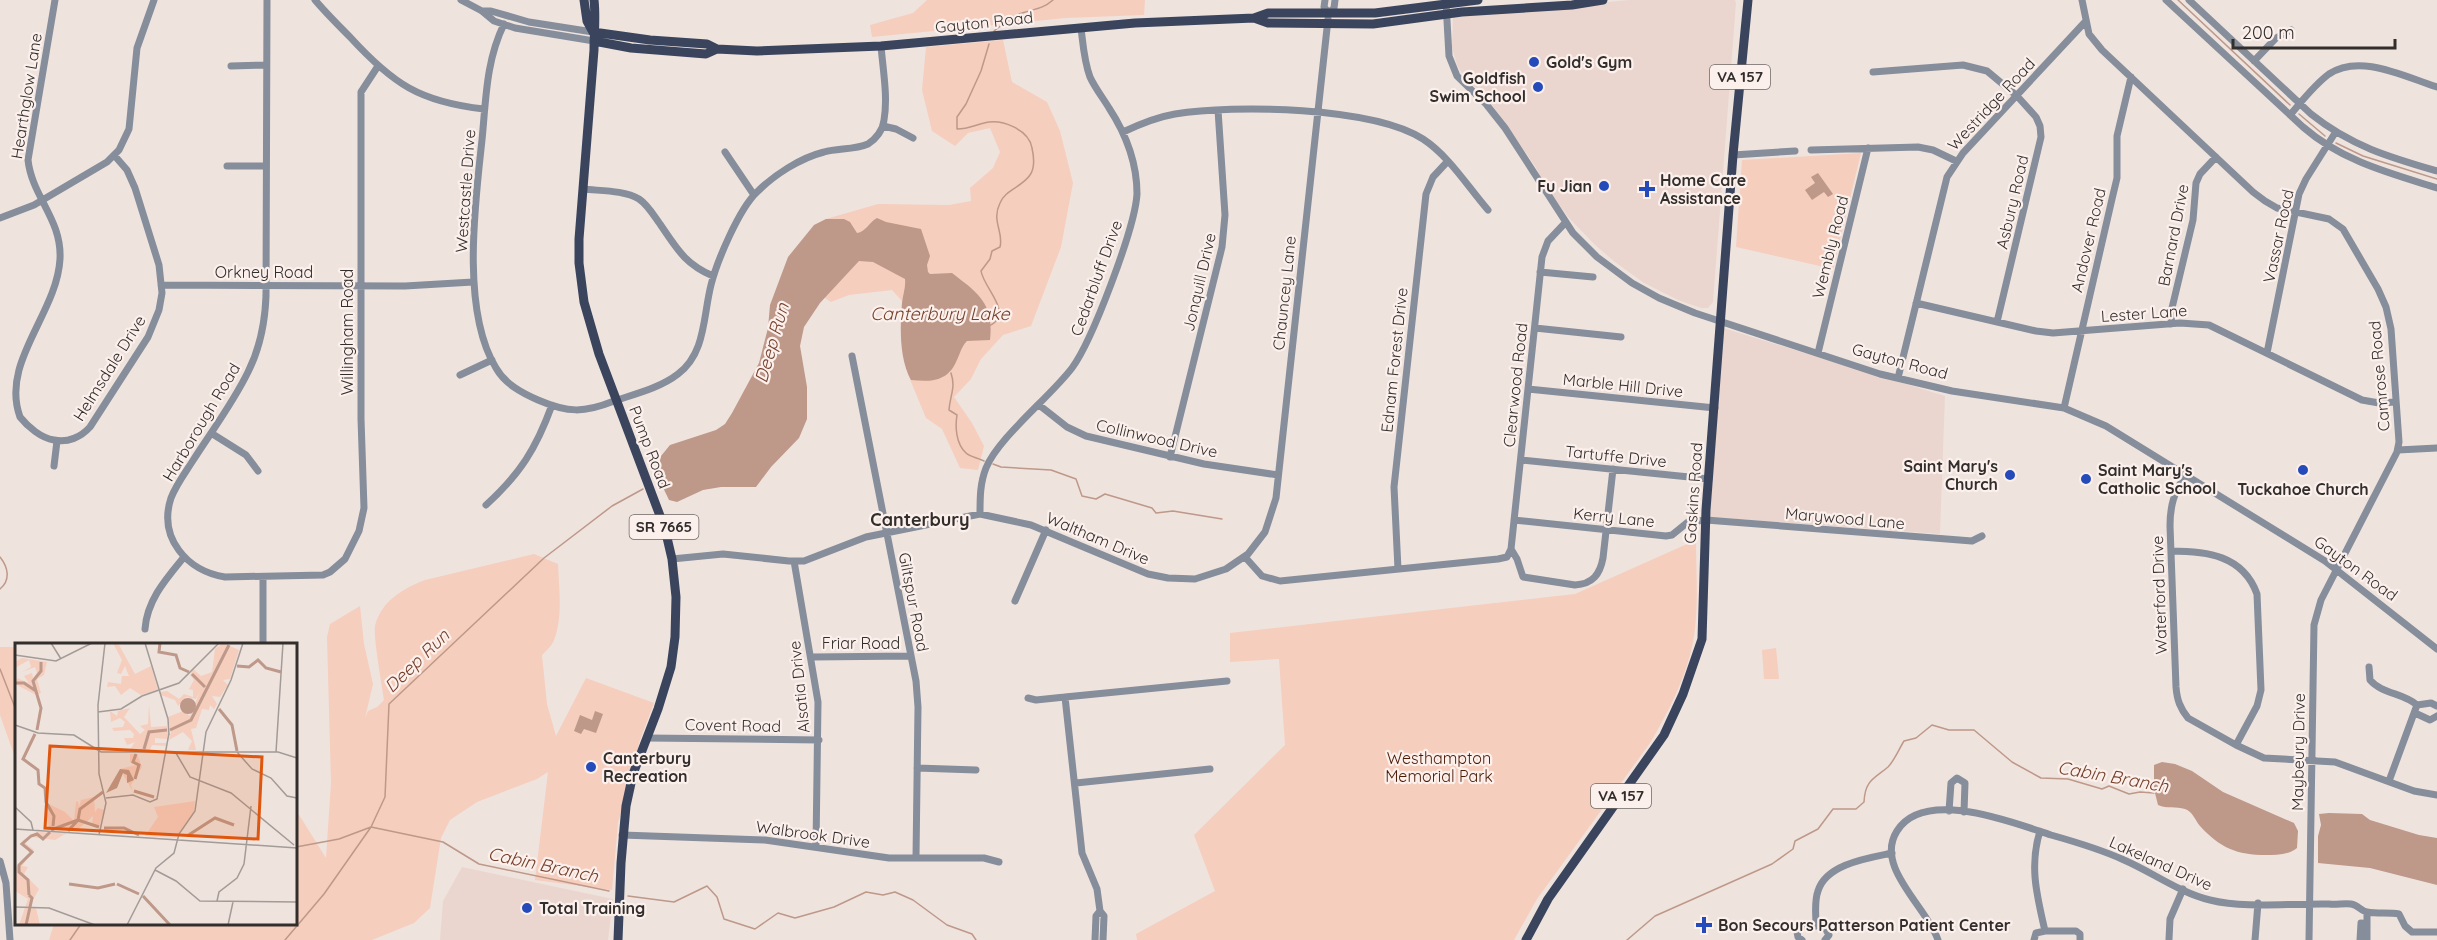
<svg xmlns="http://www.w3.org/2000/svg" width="2437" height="940" viewBox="0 0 2437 940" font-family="Quicksand,sans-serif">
  <rect width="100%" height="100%" fill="#efe3de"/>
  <path fill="#ead6cf" d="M 1629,0 L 1735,0 L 1736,3 L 1713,302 L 1708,308 L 1701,308 L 1678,300 L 1644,283 L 1615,262 L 1594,244 L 1570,219 L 1547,189 L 1535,166 L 1501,117 L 1490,102 L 1465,78 L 1457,65 L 1452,47 L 1453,17 Z
    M 1723,328 L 1945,396 L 1940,534 L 1710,517 Z
    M 462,867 L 613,899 L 608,940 L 440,940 L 443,901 Z"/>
  <path fill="#f5cebe" d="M 927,0 L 1145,0 L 1144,15 L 1066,18 L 872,37 L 870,25 L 913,13 Z
    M 1003,40 L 1012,82 L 1047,102 L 1060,131 L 1073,183 L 1061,247 L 1031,326 L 1003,335 L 981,359 L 971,379 L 954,397 L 972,423 L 984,446 L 978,470 L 960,468 L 942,429 L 926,418 L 909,377 L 903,350 L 902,301 L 892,290 L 849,295 L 831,302 L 825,298 L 814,225 L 826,219 L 878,204 L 949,205 L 971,201 L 970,188 L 993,168 L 1000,152 L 990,128 L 968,133 L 955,146 L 932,131 L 922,90 L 926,47 Z
    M 1861,153 L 1833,269 L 1736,247 L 1742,160 Z
    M 1696,540 C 1696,577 1700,619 1690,655 C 1682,685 1666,716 1650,743 L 1537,899 L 1514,940 L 1137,940 L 1136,934 L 1215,891 L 1194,835 L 1285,745 L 1279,659 L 1230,662 L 1230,633 L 1575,594 Z
    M 534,554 L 558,564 C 559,589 563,617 554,640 C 552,646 546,651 542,655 L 547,704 L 556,736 L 586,678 L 654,703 L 640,740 L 618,823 L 612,890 L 535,880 L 548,772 L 537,779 L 477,802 L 450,820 L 441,838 L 430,908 L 414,923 L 372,940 L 49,940 L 54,924 L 296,924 L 296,810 L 326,858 L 331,783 L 327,637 L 330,624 L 360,606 L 364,644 L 373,684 L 365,718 L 368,711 L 377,707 L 384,700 C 382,686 373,636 375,626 C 381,601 404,588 425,580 Z
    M 0,647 L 16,647 L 16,760 L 0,715 Z
    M 1776,648 L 1779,679 L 1764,679 L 1762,650 Z"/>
  <path fill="#be9889" d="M 1818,173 L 1833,194 L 1828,197 L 1824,192 L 1812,200 L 1805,190 L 1815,183 L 1811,177 Z
    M 877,218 L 886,222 L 921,229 L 930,256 L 927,265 L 928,272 L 930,274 L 952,273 C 978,293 994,303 990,340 L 967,341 C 961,347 960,354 956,362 C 947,382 930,382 911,380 C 899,359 900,326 902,303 C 903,294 906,287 905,279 L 873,262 L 859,261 L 820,303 L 804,327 L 800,346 L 807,387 L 807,419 L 799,438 L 771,467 L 756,487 L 721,487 L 703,490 L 677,502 L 669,500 L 657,475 L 661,456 L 670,445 L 716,430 L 725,424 L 732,413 L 759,363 L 768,328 L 770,305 L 788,257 L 814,225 L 826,219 L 844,219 L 850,222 L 857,233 C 866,232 869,222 877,218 Z
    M 595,711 L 603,714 L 596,733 L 584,729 L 581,734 L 574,731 L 580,715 L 592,720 Z
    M 2162,762 L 2175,764 L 2192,771 L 2223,792 L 2294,823 L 2298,831 L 2297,848 C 2289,855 2276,855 2266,855 C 2237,855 2220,848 2200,826 C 2195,820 2193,812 2185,809 C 2176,806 2167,809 2158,805 L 2154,789 L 2154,765 Z
    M 2329,813 L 2362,814 L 2370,820 L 2419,835 L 2437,838 L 2437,885 L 2370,868 L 2318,863 L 2318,836 L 2321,825 L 2319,814 Z"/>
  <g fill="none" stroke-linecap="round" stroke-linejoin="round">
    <path stroke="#be9889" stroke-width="1.5" d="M 2178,0 L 2290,105
      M 994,31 C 1003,24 1012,16 1022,13 C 1034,9 1043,9 1053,0
      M 989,44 L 981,71 L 966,104 L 957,117 L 957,129 C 968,129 975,125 984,123 C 1002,118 1029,130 1032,148 C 1034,157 1035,168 1030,175 C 1022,187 1005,190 1000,203 C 991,221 1004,232 1000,247 L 992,251 L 990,259 L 981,271 C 984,289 1015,314 989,326
      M 2299,114 L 2325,136
      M 2336,143 L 2363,156 L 2437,179
      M 951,373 C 956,388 950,395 949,410 L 957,415 C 955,427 956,444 966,453 C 970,457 979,458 984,461
      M 993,464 L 1001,467 L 1051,470 L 1076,479 L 1082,496 L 1096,499 L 1105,494 L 1152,508 L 1156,513 L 1173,511 L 1222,519
      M 0,557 C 8,567 11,580 0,589
      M 0,669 L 16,710
      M 296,847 L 339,839 L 371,827 L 385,797 L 389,704 L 544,558 L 612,506 L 643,489
      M 628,896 L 674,902 L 707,886 L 717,897 L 724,919 L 755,929 L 778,913 L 795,918 L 834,907 L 866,892 L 883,895 L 895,892 L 913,900 L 947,925 L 972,934 L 976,940
      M 70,940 L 81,924
      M 285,940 L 324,894 L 371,827 L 443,842 L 479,864 L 609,891
      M 1627,940 L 1655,916 L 1772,864 L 1793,849 L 1795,841 L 1818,829 L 1833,809 L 1856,809 L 1864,802 C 1865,780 1874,779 1888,767 C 1894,761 1899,749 1904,741 L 1916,738 L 1932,725 L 1949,730 L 1974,730 L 2012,762 L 2041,778 L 2068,779 L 2102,789 L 2109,786 L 2129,794 L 2140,792 L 2154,793"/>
    <path stroke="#868d9b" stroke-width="7" d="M 55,0 L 28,160 C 32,197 62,219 60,259 C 57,314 0,362 20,417 C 28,427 41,438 54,440 C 68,443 81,437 90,427 L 148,337 L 159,310 L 162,293 L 159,265 L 135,188 L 127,170 L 114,155
      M 267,0 L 266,296 C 265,323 260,348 248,372 C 233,403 211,432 192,462 C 185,473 176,485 171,498 C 158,538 187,571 225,577 L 323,575 L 330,572 L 345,559 L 359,531 L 364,508 L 361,419 L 361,92 L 378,66
      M 315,0 C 326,13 338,25 350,37 C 393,84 420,102 484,109
      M 461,0 L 482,11 L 494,21 L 515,28 L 594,41
      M 1325,0 L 1324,7 L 1329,13
      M 2082,0 L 2089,34 L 2102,50 L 2253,192 L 2265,201 L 2277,208 L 2329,219 L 2343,229 L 2378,289 L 2386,307 L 2391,329 L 2399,442 L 2397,452 L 2321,600 L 2314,625 L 2309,940
      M 2166,0 L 2303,127 C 2342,161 2389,173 2437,188
      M 2189,0 L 2311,114 C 2351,146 2389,157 2437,171
      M 1446,3 L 1449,56 L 1457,76 L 1486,104 L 1505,128 L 1573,233 L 1597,257 L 1632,283 L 1659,298 L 1695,313 L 1880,374 L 1952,391 L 2064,408 L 2106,426 L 2325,561 L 2437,649
      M 482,11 L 491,11 L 529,22 L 593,32
      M 1329,13 L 1334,8 L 1335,0
      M 504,24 C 486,61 486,99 482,140 C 475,204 461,311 496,368 C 505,384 522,393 538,400 C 568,413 584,413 614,401 C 635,394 660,388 678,374 C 706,353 703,316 711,285 C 717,261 739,209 757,192 C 774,175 800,158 824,152 C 838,148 854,150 868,144 C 876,139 883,130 884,120 C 888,97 883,70 881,46
      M 2254,61 L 2276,38 L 2291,30
      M 231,66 L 266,65
      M 1873,72 L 1963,65 L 1987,71 L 2017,96 L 2036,117 L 2040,126 L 2041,137 L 1997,322
      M 2290,115 C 2302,101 2314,85 2329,74 C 2360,53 2405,77 2437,87
      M 883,126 L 896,129 L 913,138
      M 1123,132 C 1140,124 1157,117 1175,114 C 1234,104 1373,107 1423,139 C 1449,156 1468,187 1488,210
      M 1811,150 L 1918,147 L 1933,150 L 1956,161
      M 725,152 L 754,195
      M 1733,155 L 1795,151
      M 227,166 L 266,166
      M 583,189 C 600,191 624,190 639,199 C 648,205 654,216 660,224 C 677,249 685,264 713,276
      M 0,218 L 34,205 L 107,162 L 119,150 L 129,129 L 137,48 L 154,0
      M 1540,272 L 1593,277
      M 161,285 L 405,286 L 473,282
      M 1916,303 L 2036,331 L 2053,333 L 2180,323 L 2209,325 L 2362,400 L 2379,403 L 2396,402
      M 2171,324 L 2172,308 L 2193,220 L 2196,183 L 2200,174 L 2216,157
      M 1535,328 L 1621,337
      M 1818,353 L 1868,148
      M 2267,353 L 2299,194 L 2306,179 L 2335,133
      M 852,356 L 916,681 L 918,707 L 916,857
      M 460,375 L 492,360
      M 1898,378 L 1947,177 L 1963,153 L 2085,22
      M 1528,389 L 1715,408
      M 1039,405 L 1067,427 L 1086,436 L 1204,464 L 1278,475
      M 2064,408 L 2112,199 L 2117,178 L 2117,136 L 2131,77
      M 211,433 L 246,455 L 258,471
      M 2398,450 L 2437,448
      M 1170,457 L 1222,247 L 1225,215 L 1218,110
      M 1521,460 L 1709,479
      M 54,466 L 57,441
      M 2185,476 C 2174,492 2170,506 2170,526 L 2176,687 C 2177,700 2180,708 2188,718 L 2236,745 L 2264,758 L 2335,762 L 2414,791 L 2437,795
      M 486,505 C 520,474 536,449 552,405
      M 980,514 C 980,498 980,483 986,468 C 998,438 1050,397 1072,368 C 1092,341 1135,228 1137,194 C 1137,162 1126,134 1109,108 C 1103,98 1095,88 1090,77 C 1084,61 1083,44 1081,28
      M 1514,520 L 1666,536 L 1672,535 L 1688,522 L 1706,520 L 1972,541 L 1982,536
      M 1511,549 L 1517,559 L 1523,577 L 1575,585 C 1593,584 1600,574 1603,558 L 1613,469
      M 2171,551 C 2206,551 2243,555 2257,594 L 2261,690 L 2257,706 L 2236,745
      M 1245,557 L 1262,576 L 1280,581 L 1498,559 L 1507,557 L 1511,549 L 1542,257 L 1548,241 L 1565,223
      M 672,559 L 723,554 L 789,561 L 804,561 L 866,537 L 980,514 L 1031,525 L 1148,574 L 1168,578 L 1195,579 L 1226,569 L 1248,554 L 1265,532 L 1276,498 L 1328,19
      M 794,561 L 818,702 L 816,846
      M 1398,569 L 1394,487 L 1426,194 L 1433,177 L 1447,162
      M 263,577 L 263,644
      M 1015,601 L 1046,530
      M 145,629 C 147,600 166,579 184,557
      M 812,657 L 911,656
      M 2369,667 L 2370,680 C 2382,694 2404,693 2417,705 L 2431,703 L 2437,706
      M 1065,697 L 1082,853 L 1097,889 L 1100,911 L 1104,916 L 1103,940
      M 1028,698 L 1036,700 L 1065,697 L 1227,681
      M 2415,713 L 2430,720 L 2437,716
      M 647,738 L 819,740
      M 917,768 L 976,770
      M 2389,781 L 2417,705
      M 1076,783 L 1210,769
      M 1949,811 L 1951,783 L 1957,778 L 1965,783 L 1964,812
      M 2040,831 C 2029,866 2037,896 2045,931
      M 622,835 L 765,840 L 889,858 L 984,858 L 999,862
      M 0,861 L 6,883 L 10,940
      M 2367,912 L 2367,940
      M 1816,925 C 1816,914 1814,902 1818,891 C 1826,864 1868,858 1892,853
      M 2169,939 L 2170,919 L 2183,889
      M 1095,940 L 1096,916 L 1100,911
      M 1802,940 L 1798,937 L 1797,932 L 1802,926 L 1824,926 L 1829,935 L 1825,940
      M 1938,940 C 1927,907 1874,867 1897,831 C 1924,787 2014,823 2051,835 C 2076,842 2100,849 2124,860 C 2152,872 2180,893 2210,900 C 2246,909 2291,903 2329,904 C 2336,905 2344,903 2351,904 C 2358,905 2361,911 2367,912 C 2378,914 2389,912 2399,914 L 2405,926 L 2412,932 L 2437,932
      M 2034,940 L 2036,933 L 2045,931 L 2076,931 L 2080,934 L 2080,940
      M 2255,940 L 2258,903
      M 2360,940 L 2361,923 L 2367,924"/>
    <path stroke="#3a455d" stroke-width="9" d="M 584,0 L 587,21 L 593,32
      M 594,0 C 596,17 594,33 594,50 L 579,239 L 579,263 L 584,302 L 599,354 L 665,529 L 672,559 L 676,597 L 675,637 L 671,667 L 658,709 L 633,774 L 626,806 L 621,863 L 618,940
      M 1254,18 L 1268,23 L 1373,24 L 1462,12 L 1572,5 L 1603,0
      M 593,32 L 650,40 L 707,44 L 717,49
      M 594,41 L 631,48 L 706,54 L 717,49 L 757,51 L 881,46 L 1135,23 L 1254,18 L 1268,13 L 1375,13 L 1478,0
      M 1526,940 L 1548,899 L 1664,735 L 1683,694 L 1702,639 L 1706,510 L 1733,155 L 1748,0"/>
  </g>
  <g fill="#254ab9" stroke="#fcf0ec" stroke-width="2">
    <circle cx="1534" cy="62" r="6"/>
    <circle cx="1538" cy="87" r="6"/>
    <circle cx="1604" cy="186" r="6"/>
    <path d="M1644 180h6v6h6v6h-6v6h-6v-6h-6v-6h6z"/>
    <circle cx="2303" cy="470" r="6"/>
    <circle cx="2010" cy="475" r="6"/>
    <circle cx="2086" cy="479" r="6"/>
    <circle cx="591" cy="767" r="6"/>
    <circle cx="527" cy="908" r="6"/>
    <path d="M1701 916h6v6h6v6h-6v6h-6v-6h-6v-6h6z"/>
  </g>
  <g text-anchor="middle" stroke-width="4.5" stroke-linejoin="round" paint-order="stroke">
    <g fill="#fcf0ec" stroke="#6f6866" stroke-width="1.5">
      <rect x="1710" y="65" width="60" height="24" rx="4.5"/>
      <rect x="629.5" y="515" width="69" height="24" rx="4.5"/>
      <rect x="1591" y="784" width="60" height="24" rx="4.5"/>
    </g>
    <g font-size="15" font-weight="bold" fill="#322e2c">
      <text x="1740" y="82">VA 157</text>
      <text x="664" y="532">SR 7665</text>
      <text x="1621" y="801">VA 157</text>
    </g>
    <g font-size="16" fill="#322e2c" stroke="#fcf0ec">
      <text transform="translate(984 22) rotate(-6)" y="6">Gayton Road</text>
      <text transform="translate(26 96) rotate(-81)" y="6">Hearthglow Lane</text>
      <text transform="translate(1991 104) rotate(-47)" y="6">Westridge Road</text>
      <text transform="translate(465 191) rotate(-86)" y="6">Westcastle Drive</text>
      <text transform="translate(2012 202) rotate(-77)" y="6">Asbury Road</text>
      <text transform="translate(2173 235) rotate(-79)" y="6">Barnard Drive</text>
      <text transform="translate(2278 236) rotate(-78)" y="6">Vassar Road</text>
      <text transform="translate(2088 240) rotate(-77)" y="6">Andover Road</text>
      <text transform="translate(1830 247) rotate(-76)" y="6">Wembly Road</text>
      <text x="264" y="278">Orkney Road</text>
      <text transform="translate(1096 278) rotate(-70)" y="6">Cedarbluff Drive</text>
      <text transform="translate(1199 282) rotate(-77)" y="6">Jonquill Drive</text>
      <text transform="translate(1284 293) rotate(-84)" y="6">Chauncey Lane</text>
      <text transform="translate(2144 313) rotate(-4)" y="6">Lester Lane</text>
      <text transform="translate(347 332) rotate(-90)" y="6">Willingham Road</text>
      <text transform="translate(1394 360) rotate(-84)" y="6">Ednam Forest Drive</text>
      <text transform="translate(1900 361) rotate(15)" y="6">Gayton Road</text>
      <text transform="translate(109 368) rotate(-58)" y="6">Helmsdale Drive</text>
      <text transform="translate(2379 376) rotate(-95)" y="6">Camrose Road</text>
      <text transform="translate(1515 385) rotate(-84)" y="6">Clearwood Road</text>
      <text transform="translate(1623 385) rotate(6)" y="6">Marble Hill Drive</text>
      <text transform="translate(201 422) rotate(-59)" y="6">Harborough Road</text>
      <text transform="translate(1157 438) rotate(13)" y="6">Collinwood Drive</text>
      <text transform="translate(650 447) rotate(69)" y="6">Pump Road</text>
      <text transform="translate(1616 456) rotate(6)" y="6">Tartuffe Drive</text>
      <text transform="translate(1693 493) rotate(-86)" y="6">Gaskins Road</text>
      <text transform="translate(1614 517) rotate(6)" y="6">Kerry Lane</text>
      <text transform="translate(1845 518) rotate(5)" y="6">Marywood Lane</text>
      <text transform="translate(1098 538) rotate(23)" y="6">Waltham Drive</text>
      <text transform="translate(2356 568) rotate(36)" y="6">Gayton Road</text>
      <text transform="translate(2159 595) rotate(-92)" y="6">Waterford Drive</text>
      <text transform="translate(914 602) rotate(79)" y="6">Giltspur Road</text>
      <text x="861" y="649">Friar Road</text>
      <text transform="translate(799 687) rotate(-96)" y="6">Alsatia Drive</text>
      <text transform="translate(733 725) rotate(1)" y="6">Covent Road</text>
      <text transform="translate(2298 752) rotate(-89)" y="6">Maybeury Drive</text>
      <text transform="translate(813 834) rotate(8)" y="6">Walbrook Drive</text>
      <text transform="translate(2161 863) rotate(24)" y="6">Lakeland Drive</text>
    </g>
    <g font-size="16" font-weight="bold" fill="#322e2c" stroke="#fcf0ec" text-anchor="start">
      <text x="1546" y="68">Gold's Gym</text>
      <text x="1526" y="84" text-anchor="end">Goldfish<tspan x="1526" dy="18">Swim School</tspan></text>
      <text x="1660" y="186">Home Care<tspan x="1660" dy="18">Assistance</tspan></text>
      <text x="1592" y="192" text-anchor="end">Fu Jian</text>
      <text x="1998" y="472" text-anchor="end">Saint Mary's<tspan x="1998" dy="18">Church</tspan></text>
      <text x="2098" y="476">Saint Mary's<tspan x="2098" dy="18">Catholic School</tspan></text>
      <text x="2303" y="495" text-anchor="middle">Tuckahoe Church</text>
      <text x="603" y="764">Canterbury<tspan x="603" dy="18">Recreation</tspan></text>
      <text x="539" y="914">Total Training</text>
      <text x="1718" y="931">Bon Secours Patterson Patient Center</text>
    </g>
    <g font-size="16" fill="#4c1b05" stroke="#fcf0ec">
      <text x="1439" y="764">Westhampton<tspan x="1439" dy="18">Memorial Park</tspan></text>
    </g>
    <g font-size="18" font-style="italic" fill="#75402b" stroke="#fcf0ec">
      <text x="940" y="320">Canterbury Lake</text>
      <text transform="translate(772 343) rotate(-74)" y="6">Deep Run</text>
      <text transform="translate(417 661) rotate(-44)" y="6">Deep Run</text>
      <text transform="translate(2113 777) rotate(10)" y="6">Cabin Branch</text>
      <text transform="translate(543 865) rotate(12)" y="6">Cabin Branch</text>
    </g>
    <g font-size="18" font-weight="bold" fill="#322e2c" stroke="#fcf0ec">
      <text x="920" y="526">Canterbury</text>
    </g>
  </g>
  <g transform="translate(15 643)">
    <rect width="282" height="282" fill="#efe3de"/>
    <path d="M 98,0 L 104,2 L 120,31 L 136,23 L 143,47 L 126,52 L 115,45 L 106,52 L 100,43 L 92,44 L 93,39 L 106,41 L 107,33 L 114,33 L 110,23 L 106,31 L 102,30 L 107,17 ZM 208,0 L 224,7 L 215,36 L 208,37 L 213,42 L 205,54 L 197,53 L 202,61 L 199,66 L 195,62 L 194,67 L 187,66 L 181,85 L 176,86 L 181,107 L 173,107 L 177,98 L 168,89 L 154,97 L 156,89 L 153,74 L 168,68 L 175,73 L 185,48 L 181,56 L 171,54 L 163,63 L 160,57 L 146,52 L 145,49 L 152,48 L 164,56 L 169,51 L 178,54 L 178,47 L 174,46 L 179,37 L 175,32 L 178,26 L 186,33 L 197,29 L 200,6 ZM 7,15 L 32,19 L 29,32 L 22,36 L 26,50 L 21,52 L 0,41 L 2,35 L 14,40 L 9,33 L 17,30 L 18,35 L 22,30 L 20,24 L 7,29 L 16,24 L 14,17 L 0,25 L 0,19 ZM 134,62 L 136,84 L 152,83 L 153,90 L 152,96 L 140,95 L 140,100 L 151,100 L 151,103 L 137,102 L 134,110 L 114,108 L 120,99 L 112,102 L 109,95 L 118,95 L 119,91 L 115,87 L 99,88 L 97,85 L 108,84 L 110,79 L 105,75 L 96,79 L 95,68 L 102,73 L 103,68 L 115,65 L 109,74 L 125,91 L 130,87 L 125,83 L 133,81 ZM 115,111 L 122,111 L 127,124 L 116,142 L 118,149 L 105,126 L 121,122 L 115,119 ZM 79,154 L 80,169 L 83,165 L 89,167 L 84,184 L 77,182 L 78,173 L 61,188 L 34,187 L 30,159 L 50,169 L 59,178 L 61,159 L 63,158 L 64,164 L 66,157 ZM 180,158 L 179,168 L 161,195 L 130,193 L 143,174 L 139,164 ZM 22,189 L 52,190 L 40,197 L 17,194 L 9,199 L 19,207 L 7,223 L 13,224 L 9,231 L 24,246 L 14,264 L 21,265 L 25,282 L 4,282 L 13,256 L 0,248 L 0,225 L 15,211 L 7,198 Z" fill="#f5cebe"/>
    <path d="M165 63a8 8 0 1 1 16 0a8 8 0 1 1-16 0ZM 105,126 L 114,127 L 119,137 L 112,140 L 112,132 L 108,130 L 102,145 L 91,150 Z" fill="#be9889"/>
    <path fill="none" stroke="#be9889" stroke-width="3" d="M 145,0 L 144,9 L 161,12 L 165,25 L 174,29M 222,23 L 234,24 L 243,17 L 251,25 L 266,29M 177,31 L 190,44M 0,40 L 9,40 L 21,48M 204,66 L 217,82 L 222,108M 22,87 L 26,65 L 18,38 L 26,28 L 26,19M 155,87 L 176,77 L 214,2M 20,91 L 8,116 L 23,127 L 24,141 L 30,145 L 31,159 L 39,173 L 38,183M 129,106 L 134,89 L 152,87M 120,136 L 124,122 L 118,119 L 121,111M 119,148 L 139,154M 89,185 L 109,185 L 124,192M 36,187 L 63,177 L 65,166 L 88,149M 53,188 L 63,177 L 84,184M 172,193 L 200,175 L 219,182M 54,241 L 83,245 L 100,241M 102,241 L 124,251M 14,252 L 13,237 L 4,229 L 4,222 L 17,209 L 7,201 L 16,193 L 22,191 L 28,196 L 35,189M 128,253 L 155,282M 11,282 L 17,255 L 14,252"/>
    <path fill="none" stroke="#a39b97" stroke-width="1.5" d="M 36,0 L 46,16M 130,0 L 153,76 L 154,92M 0,12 L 41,18 L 77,0M 83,69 L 106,66 L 127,53 L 164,40 L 204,0M 0,82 L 23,90 L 59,92 L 86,109M 86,109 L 263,109 L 282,115M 222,109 L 237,126 L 256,135 L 272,153 L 282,155M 261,109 L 268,0M 161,110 L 175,134 L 216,150 L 279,202M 91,155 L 118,152 L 135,159 L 142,156 L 154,90M 0,164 L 16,179 L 18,187M 0,186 L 282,205M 84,192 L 91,160 L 84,131 L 83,62 L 90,0M 140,227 L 161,238 L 185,258 L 282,259M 202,258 L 204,249 L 222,235 L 229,221 L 236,163M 0,264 L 34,265 L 80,282M 112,282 L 141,225 L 159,210 L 164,191 L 180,168 L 191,89 L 216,37 L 228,0M 213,282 L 218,259"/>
    <path fill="#df570e" fill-opacity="0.15" stroke="#df570e" stroke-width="3" d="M 35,103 L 247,114 L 243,196 L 30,185 Z"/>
    <rect width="282" height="282" fill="none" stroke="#322e2c" stroke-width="3"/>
  </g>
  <path d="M2233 39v9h162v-9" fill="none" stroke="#322e2c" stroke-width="3"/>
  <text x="2242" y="39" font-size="18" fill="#322e2c" stroke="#fcf0ec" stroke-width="4.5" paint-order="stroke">200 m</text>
</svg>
